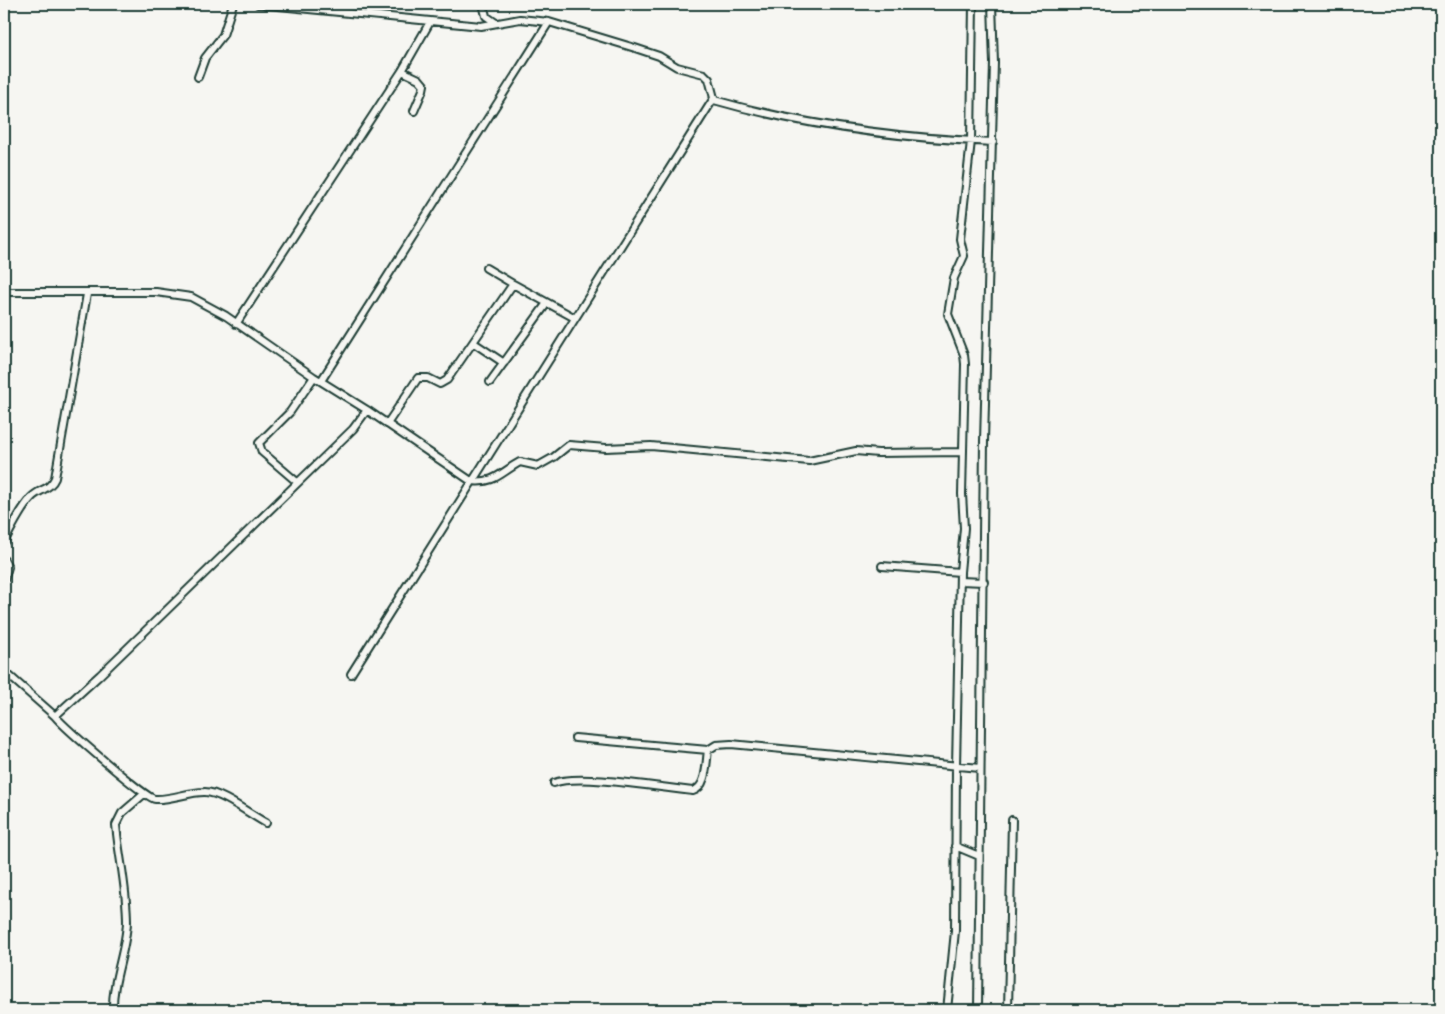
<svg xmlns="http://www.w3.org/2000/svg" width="1445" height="1014" viewBox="0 0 1445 1014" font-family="Pangolin,sans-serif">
  <rect width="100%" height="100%" fill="#f6f6f2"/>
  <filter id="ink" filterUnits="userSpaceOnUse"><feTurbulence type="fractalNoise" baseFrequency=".02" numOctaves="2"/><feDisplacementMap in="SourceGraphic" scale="10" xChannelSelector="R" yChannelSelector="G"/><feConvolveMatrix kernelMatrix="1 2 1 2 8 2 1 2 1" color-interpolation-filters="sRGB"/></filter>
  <g filter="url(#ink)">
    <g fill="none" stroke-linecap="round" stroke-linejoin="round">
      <defs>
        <path id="minor" d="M 258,4 L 481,26 L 520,19 L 549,22 L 635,48 L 659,56 L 677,67 L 704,74 L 709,79 L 714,98 L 351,674
          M 483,4 L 486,16 L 496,23
          M 402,71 L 419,79 L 424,85 L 423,90 L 414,111
          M 198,77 L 205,58 L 223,35 L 233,4
          M 714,100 C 801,125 902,138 993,142
          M 486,268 L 513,284
          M 4,292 L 156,292 L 191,297 L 226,316 L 314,377 L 367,410 L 353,429 L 100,675 L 55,716 C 64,727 146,799 155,799 C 171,800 188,792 204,792 C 220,791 251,815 266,823
          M 236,324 L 402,71 L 430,22
          M 474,343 L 504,363
          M 321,381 L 549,22
          M 490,382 L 547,303
          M 367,410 L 471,481 C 495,484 501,472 520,462 L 538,466 L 554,457 L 569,445 L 606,448 L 651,446 L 809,461 L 856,451 L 878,453 L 962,452
          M 387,424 L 418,378 L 428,378 L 440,384 L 447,380 L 513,284 L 575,318
          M 297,482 L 262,452 L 259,443 L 290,412 L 314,377
          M 4,542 C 12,528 20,510 31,498 C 39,489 50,490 55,478 L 87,294
          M 4,560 L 8,567 L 4,580
          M 882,566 L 960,572
          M 960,581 L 984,582
          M 4,671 L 55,716
          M 575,738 L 708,750 L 716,745 L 731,744 L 980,768
          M 554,783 C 578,773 662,788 693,791 C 707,787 706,763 708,750
          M 955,846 L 979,856
          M 113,1010 C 112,980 126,952 127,922 C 127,889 119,857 116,825 L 122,813 L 144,794
          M 947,1010 L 955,931 L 956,766 L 960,572 L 964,528 L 962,494 L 965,364 L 964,355 L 948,314 L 954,278 L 964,256 L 960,239 L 971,141 L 973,4
          M 978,1010 L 984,441 L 994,63 L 992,4
          M 1008,1010 L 1012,820"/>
      </defs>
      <use href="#minor" stroke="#1f3d34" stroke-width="10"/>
      <use href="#minor" stroke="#f6f6f2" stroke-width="6"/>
    </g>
  </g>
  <rect width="1445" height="1014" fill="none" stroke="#f6f6f2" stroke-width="20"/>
  <rect x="10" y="10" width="1425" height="994" fill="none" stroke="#1f3d34" stroke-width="2" filter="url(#ink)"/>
</svg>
